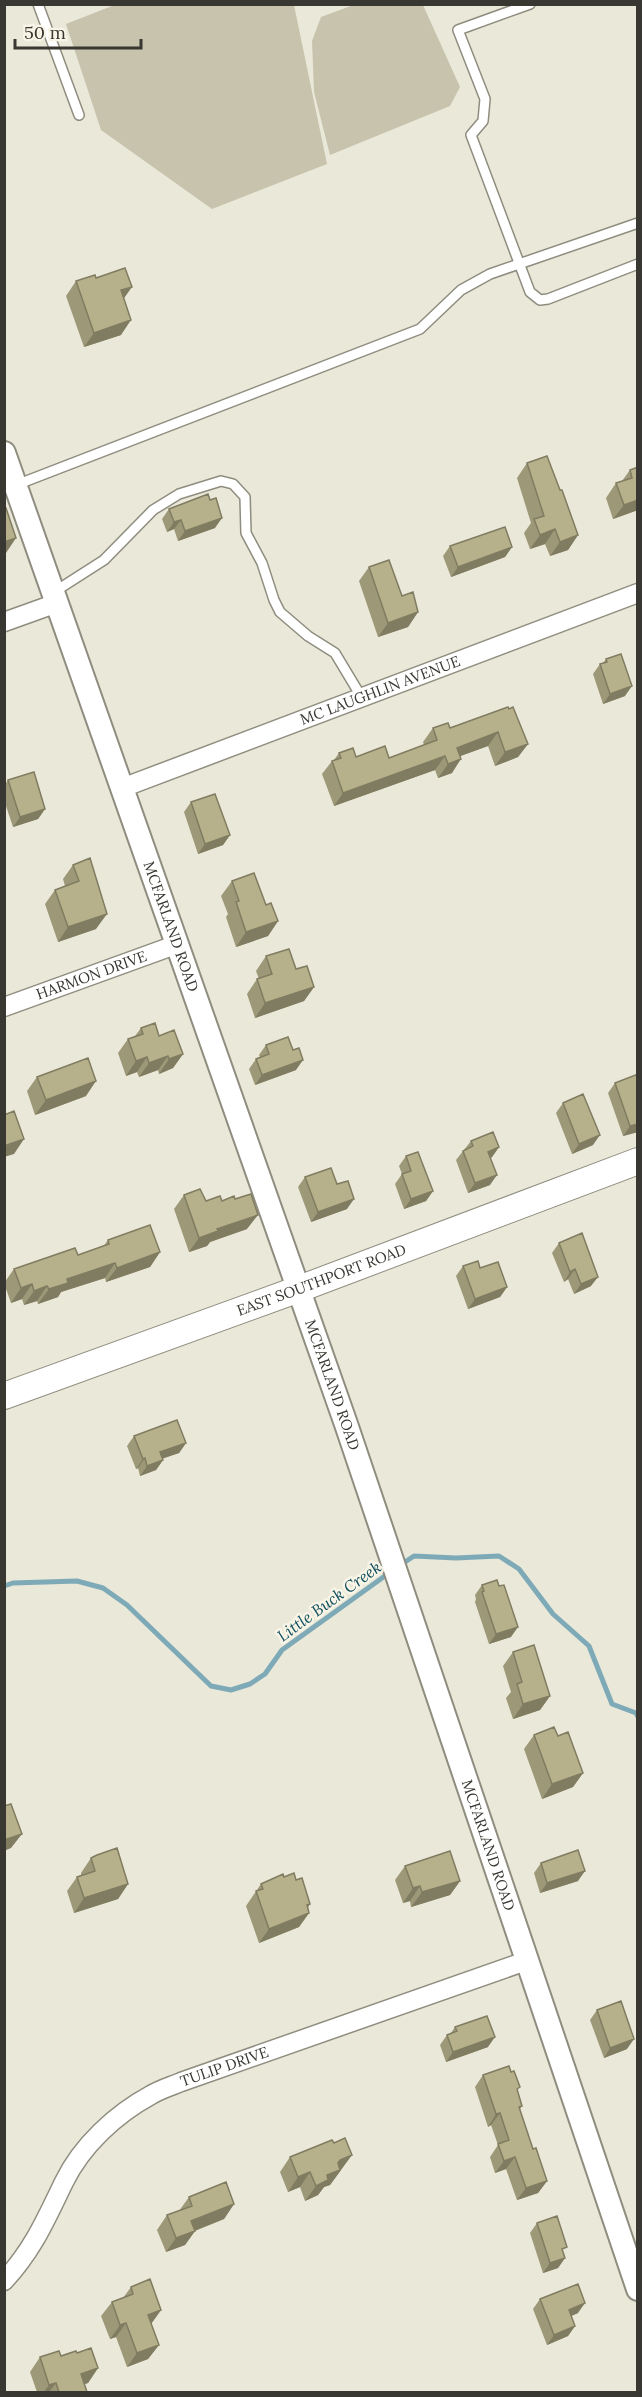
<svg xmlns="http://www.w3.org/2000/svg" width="642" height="2397" viewBox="0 0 642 2397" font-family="Lora,serif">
  <rect width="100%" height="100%" fill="#eae8d9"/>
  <path fill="#c7c3ad" d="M 117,4 L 294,5 L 327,164 L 212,209 L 101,130 L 66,24 Z
    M 356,4 L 423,5 L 460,87 L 450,106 L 330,155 L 314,92 L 312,41 L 321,17 Z"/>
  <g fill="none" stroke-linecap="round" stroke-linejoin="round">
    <path stroke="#7eaab8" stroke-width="5" d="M 399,1566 L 414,1556 L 456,1558 L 499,1556 L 519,1569 L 553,1614 L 589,1646 L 612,1704 L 636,1713 L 638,1717
      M 4,1586 L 13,1583 L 77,1581 L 103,1588 L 127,1605 L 211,1686 L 231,1690 L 250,1684 L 265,1674 L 282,1650 L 389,1573"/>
    <defs>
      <path id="service" d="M 38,4 L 79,115
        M 530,4 L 458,30 L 485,99 L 483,121 L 471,135 L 530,292 L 540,300 L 548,299 L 638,264
        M 16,485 L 420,329 L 461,290 L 490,274 L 638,223
        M 54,592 L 104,560 L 153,510 L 179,494 L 221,481 L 233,484 L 245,497 L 246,533 L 262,563 L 274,600 L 280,612 L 308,636 L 335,653 L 362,698"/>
      <g id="minor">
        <path d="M 4,622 L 57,603"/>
        <path id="s1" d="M 122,788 L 638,593"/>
        <path id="s2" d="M 4,1007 L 178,944"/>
        <path id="s3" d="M 4,2281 C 33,2250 46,2219 64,2182 C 82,2145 116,2114 151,2095 C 161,2089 172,2086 181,2082 L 526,1961"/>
      </g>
      <g id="tertiary">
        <path id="s4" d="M 4,453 L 346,1424 L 638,2289"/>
      </g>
      <g id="secondary">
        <path id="s5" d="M 4,1396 L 299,1289 L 638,1161"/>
      </g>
    </defs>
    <use href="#service" stroke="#8f8d7f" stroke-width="12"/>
    <use href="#minor" stroke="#8f8d7f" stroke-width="21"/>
    <use href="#tertiary" stroke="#8f8d7f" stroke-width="26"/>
    <use href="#secondary" stroke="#8f8d7f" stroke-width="28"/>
    <use href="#service" stroke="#fff" stroke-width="9"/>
    <use href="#minor" stroke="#fff" stroke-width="18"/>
    <use href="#tertiary" stroke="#fff" stroke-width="22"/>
    <use href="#secondary" stroke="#fff" stroke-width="26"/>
  </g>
  <path fill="#9d9878" d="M 96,278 L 124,298 L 121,335 L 84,347 L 66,296 L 76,281 Z
    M 527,463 L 560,490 L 578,535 L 568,550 L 550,556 L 545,544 L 530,549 L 524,533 L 531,523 L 517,478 Z
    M 638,467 L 638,510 L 613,519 L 606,498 L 616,483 L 622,481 L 630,470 Z
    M 169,509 L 215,528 L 178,541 L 174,529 L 167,532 L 162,519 Z
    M 450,546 L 512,547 L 505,557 L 451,577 L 443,556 Z
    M 369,567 L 418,612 L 408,627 L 378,637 L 359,581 Z
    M 606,659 L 625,696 L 603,704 L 593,674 L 600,664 L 603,663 Z
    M 508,707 L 528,744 L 518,757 L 495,766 L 488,746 L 460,756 L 452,773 L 438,778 L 435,770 L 334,806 L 322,774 L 332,761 L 334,760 L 339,753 L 356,757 L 389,758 L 424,745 L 423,742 L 433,728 L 450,728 Z
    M 8,780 L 45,809 L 38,819 L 13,827 L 4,800 L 4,786 Z
    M 191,802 L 230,835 L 223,845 L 198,854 L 184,812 Z
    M 73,865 L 96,929 L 58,942 L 45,904 L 55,890 L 65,886 L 63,879 Z
    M 232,881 L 278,921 L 268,936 L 236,947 L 226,917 L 228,914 L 221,896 Z
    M 266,956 L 314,987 L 304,1001 L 255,1018 L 247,994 L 257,979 L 259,979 L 256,971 Z
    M 141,1028 L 159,1036 L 183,1054 L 173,1068 L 159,1074 L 158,1070 L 139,1077 L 137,1072 L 126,1076 L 118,1053 L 128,1039 L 135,1036 Z
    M 266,1045 L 293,1050 L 296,1070 L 255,1085 L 249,1069 L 256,1059 L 260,1057 L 259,1055 Z
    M 638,1074 L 638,1132 L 623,1136 L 608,1093 L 615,1083 Z
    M 37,1077 L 86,1096 L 35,1115 L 27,1091 Z
    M 563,1103 L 593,1145 L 572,1154 L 556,1113 Z
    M 471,1141 L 499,1147 L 492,1157 L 491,1158 L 490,1185 L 468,1193 L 456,1160 Z
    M 406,1156 L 433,1191 L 426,1201 L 404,1209 L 395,1184 L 402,1174 L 399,1166 Z
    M 305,1177 L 337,1184 L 347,1209 L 311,1222 L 298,1187 Z
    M 184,1195 L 206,1201 L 222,1201 L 247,1229 L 210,1242 L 207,1246 L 189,1252 L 174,1209 Z
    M 108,1240 L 160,1252 L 150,1267 L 106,1282 L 105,1278 L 61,1292 L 58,1297 L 38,1304 L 37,1301 L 24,1305 L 22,1299 L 11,1303 L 4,1283 L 14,1269 L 78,1255 L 103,1247 Z
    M 559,1243 L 591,1286 L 574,1294 L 568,1279 L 564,1282 L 552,1253 Z
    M 463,1266 L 480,1268 L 507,1287 L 500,1297 L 468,1309 L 456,1276 Z
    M 134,1436 L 186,1443 L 179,1453 L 163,1458 L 163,1460 L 156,1470 L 140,1476 L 138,1468 L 136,1469 L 127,1446 Z
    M 482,1585 L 511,1637 L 489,1644 L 475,1602 L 476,1599 L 475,1595 Z
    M 513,1652 L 550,1696 L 540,1710 L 513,1719 L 506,1698 L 511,1692 L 503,1666 Z
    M 534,1735 L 558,1736 L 583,1773 L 573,1787 L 542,1799 L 524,1749 Z
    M 91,1858 L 128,1884 L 118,1899 L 74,1913 L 67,1891 L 77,1877 L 81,1875 L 81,1873 Z
    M 541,1863 L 578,1881 L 540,1893 L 534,1873 Z
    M 405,1866 L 460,1881 L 450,1895 L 411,1907 L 410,1901 L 403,1903 L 395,1880 Z
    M 296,1880 L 310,1904 L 308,1907 L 309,1913 L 299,1927 L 259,1943 L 246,1906 L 261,1884 Z
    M 597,2010 L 627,2049 L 604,2058 L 590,2020 Z
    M 455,2027 L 488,2047 L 446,2062 L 440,2045 L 447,2035 L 451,2033 Z
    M 483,2075 L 517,2092 L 522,2106 L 520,2109 L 533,2149 L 547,2181 L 538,2193 L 517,2200 L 506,2169 L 495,2173 L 490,2157 L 498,2145 L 491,2125 L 488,2127 L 475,2087 Z
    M 290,2157 L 341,2170 L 330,2185 L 324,2187 L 318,2195 L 305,2201 L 300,2187 L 288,2192 L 280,2172 Z
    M 189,2197 L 234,2204 L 224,2219 L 195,2231 L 185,2245 L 166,2252 L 157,2230 L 167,2215 L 179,2211 Z
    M 537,2223 L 563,2253 L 565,2258 L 558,2268 L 543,2273 L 530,2233 Z
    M 131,2287 L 161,2310 L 151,2324 L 159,2345 L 148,2359 L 127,2367 L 116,2337 L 110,2339 L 101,2316 L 112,2302 L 123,2298 Z
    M 540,2299 L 578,2313 L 571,2316 L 575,2326 L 568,2336 L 547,2345 L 533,2309 Z
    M 77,2353 L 98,2368 L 88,2383 L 84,2384 L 87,2392 L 37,2392 L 30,2372 L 40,2357 L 61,2356 Z"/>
  <path fill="#807c61" d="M 132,287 L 122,301 L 121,290 Z
    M 131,320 L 121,335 L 84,347 L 94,333 Z
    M 638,500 L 638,510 L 613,519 L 624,505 Z
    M 222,518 L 215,528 L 178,541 L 185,531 Z
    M 181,520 L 174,529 L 167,532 L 174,522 Z
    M 555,529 L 545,544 L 530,549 L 540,535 Z
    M 578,535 L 568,550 L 550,556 L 560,542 Z
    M 16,538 L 6,553 L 4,553 L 4,542 Z
    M 512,547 L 505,557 L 451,577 L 458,567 Z
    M 418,612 L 408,627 L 378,637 L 388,623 Z
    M 632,686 L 625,696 L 603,704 L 610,694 Z
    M 498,732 L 488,746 L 447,761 L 457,748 Z
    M 528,744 L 518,757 L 495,766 L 505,752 Z
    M 445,756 L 435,770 L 334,806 L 343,793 Z
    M 461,759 L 452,773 L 438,778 L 448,764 Z
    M 45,809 L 38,819 L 13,827 L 20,817 Z
    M 230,835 L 223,845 L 198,854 L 205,844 Z
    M 107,914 L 96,929 L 58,942 L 68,927 Z
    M 278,921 L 268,936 L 236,947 L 246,932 Z
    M 314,987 L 304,1001 L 255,1018 L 265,1003 Z
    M 183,1054 L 173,1068 L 159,1074 L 169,1059 Z
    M 168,1056 L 158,1070 L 139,1077 L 149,1063 Z
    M 147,1057 L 137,1072 L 126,1076 L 136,1061 Z
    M 303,1060 L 296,1070 L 255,1085 L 262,1075 Z
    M 96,1081 L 86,1096 L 35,1115 L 46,1100 Z
    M 638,1124 L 638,1132 L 623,1136 L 630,1126 Z
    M 600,1135 L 593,1145 L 572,1154 L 579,1144 Z
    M 24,1139 L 14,1154 L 4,1157 L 4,1146 Z
    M 499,1147 L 492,1157 L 481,1162 L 488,1152 Z
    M 497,1175 L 490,1185 L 468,1193 L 475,1183 Z
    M 433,1191 L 426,1201 L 404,1209 L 411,1199 Z
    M 354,1199 L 347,1209 L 311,1222 L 318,1212 Z
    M 258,1215 L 247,1229 L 210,1242 L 207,1246 L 189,1252 L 199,1238 L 217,1229 Z
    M 160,1252 L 150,1267 L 106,1282 L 117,1268 Z
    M 115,1263 L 105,1278 L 61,1292 L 58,1297 L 38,1304 L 49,1289 L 67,1279 Z
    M 575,1269 L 568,1279 L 564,1282 L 570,1272 Z
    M 598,1277 L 591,1286 L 574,1294 L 581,1284 Z
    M 32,1284 L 22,1299 L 11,1303 L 21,1288 Z
    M 47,1286 L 37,1301 L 24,1305 L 34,1291 Z
    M 507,1287 L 500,1297 L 468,1309 L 475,1299 Z
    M 186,1443 L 179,1453 L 153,1462 L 160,1452 Z
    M 145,1458 L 138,1468 L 136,1469 L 143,1459 Z
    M 163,1460 L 156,1470 L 140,1476 L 147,1466 Z
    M 518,1627 L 511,1637 L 489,1644 L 496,1634 Z
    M 550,1696 L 540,1710 L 513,1719 L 523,1704 Z
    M 583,1773 L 573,1787 L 542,1799 L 552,1784 Z
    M 22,1834 L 11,1848 L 4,1851 L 4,1840 Z
    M 585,1871 L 578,1881 L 540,1893 L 547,1883 Z
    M 460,1881 L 450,1895 L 411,1907 L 422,1892 Z
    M 128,1884 L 118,1899 L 74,1913 L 84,1898 Z
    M 420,1886 L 410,1901 L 403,1903 L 413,1888 Z
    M 310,1904 L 302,1916 L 309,1913 L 299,1927 L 259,1943 L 269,1929 L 307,1905 Z
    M 495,2037 L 488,2047 L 446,2062 L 453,2052 Z
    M 634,2039 L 627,2049 L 604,2058 L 610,2048 Z
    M 500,2113 L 491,2125 L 488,2127 L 496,2114 Z
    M 352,2155 L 330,2185 L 324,2187 L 318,2195 L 305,2201 L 316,2186 L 327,2175 L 340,2160 Z
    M 515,2157 L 506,2169 L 495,2173 L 504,2161 Z
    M 310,2172 L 300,2187 L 288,2192 L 298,2177 Z
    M 547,2181 L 538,2193 L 517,2200 L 526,2188 Z
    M 234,2204 L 224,2219 L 181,2236 L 191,2221 Z
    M 195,2231 L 185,2245 L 166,2252 L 176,2238 Z
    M 565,2258 L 558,2268 L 543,2273 L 550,2263 Z
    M 585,2303 L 578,2313 L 562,2320 L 569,2310 Z
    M 161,2310 L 151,2324 L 148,2315 Z
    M 126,2323 L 116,2337 L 110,2339 L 120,2325 Z
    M 575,2326 L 568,2336 L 547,2345 L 554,2335 Z
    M 159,2345 L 148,2359 L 127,2367 L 137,2353 Z
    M 98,2368 L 88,2383 L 70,2389 L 81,2374 Z
    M 56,2383 L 49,2392 L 44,2392 L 49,2385 Z"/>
  <path fill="#b7b18b" stroke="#807c61" stroke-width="1.5" d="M 125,268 L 132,287 L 121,290 L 131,320 L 94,333 L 76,281 L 95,275 L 96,278 Z
    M 547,456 L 560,490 L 562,490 L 578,535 L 560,542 L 555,529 L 540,535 L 534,519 L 544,516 L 527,463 Z
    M 638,467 L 638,500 L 624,505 L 616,483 L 632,478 L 630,470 Z
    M 208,494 L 210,500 L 216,498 L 222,518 L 185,531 L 181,520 L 174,522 L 169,509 Z
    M 6,508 L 16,538 L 4,542 L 4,509 Z
    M 505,527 L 512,547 L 458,567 L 450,546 Z
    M 389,560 L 402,596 L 413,592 L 418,612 L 388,623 L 369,567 Z
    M 621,654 L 632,686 L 610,694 L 600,664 L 607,662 L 606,659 Z
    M 508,707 L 509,709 L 513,707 L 528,744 L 505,752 L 498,732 L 457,748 L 461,759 L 448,764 L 445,756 L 343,793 L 332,761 L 341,758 L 339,753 L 353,748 L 356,757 L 385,746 L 389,758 L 437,740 L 433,728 L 448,723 L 450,728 Z
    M 34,772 L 45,809 L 20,817 L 8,780 Z
    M 215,794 L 230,835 L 205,844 L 191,802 Z
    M 90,858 L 107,914 L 68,927 L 55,890 L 79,881 L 73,865 Z
    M 254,873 L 266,905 L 271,903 L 278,921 L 246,932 L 236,902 L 239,901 L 232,881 Z
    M 289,949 L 296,969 L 307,966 L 314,987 L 265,1003 L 257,979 L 272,974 L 266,956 Z
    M 155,1023 L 159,1036 L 174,1030 L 183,1054 L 169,1059 L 168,1056 L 149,1063 L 147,1057 L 136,1061 L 128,1039 L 143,1034 L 141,1028 Z
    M 288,1037 L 293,1050 L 299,1048 L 303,1060 L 262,1075 L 256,1059 L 269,1054 L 266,1045 Z
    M 88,1058 L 96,1081 L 46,1100 L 37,1077 Z
    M 638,1074 L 638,1124 L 630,1126 L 615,1083 Z
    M 583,1094 L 600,1135 L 579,1144 L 563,1103 Z
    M 14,1111 L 24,1139 L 4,1146 L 4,1115 Z
    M 493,1132 L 499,1147 L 488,1152 L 497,1175 L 475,1183 L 463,1151 L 473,1146 L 471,1141 Z
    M 418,1152 L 433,1191 L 411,1199 L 402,1174 L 411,1171 L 406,1156 Z
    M 331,1168 L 337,1184 L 348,1181 L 354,1199 L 318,1212 L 305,1177 Z
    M 200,1189 L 206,1201 L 220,1196 L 222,1201 L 234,1196 L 235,1199 L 251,1194 L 258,1215 L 217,1229 L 218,1231 L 199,1238 L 184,1195 Z
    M 150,1225 L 160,1252 L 117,1268 L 115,1263 L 67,1279 L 68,1283 L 49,1289 L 47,1286 L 34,1291 L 32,1284 L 21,1288 L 14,1269 L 75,1248 L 78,1255 L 109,1244 L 108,1240 Z
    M 582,1233 L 598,1277 L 581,1284 L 575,1269 L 570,1272 L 559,1243 Z
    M 478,1261 L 480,1268 L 498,1262 L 507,1287 L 475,1299 L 463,1266 Z
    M 177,1420 L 186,1443 L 160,1452 L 163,1460 L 147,1466 L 145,1458 L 143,1459 L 134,1436 Z
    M 497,1580 L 499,1586 L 504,1585 L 518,1627 L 496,1634 L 482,1592 L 484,1591 L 482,1585 Z
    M 534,1645 L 550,1696 L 523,1704 L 517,1684 L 522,1682 L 513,1652 Z
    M 554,1727 L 558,1736 L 568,1732 L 583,1773 L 552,1784 L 534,1735 Z
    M 11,1804 L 22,1834 L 4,1840 L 4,1806 Z
    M 117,1848 L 128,1884 L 84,1898 L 77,1877 L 95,1871 L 91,1858 L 97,1855 Z
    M 578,1850 L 585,1871 L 547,1883 L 541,1863 Z
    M 450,1851 L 460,1881 L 422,1892 L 420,1886 L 413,1888 L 405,1866 Z
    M 294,1873 L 296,1880 L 302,1878 L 310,1904 L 307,1905 L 309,1913 L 269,1929 L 256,1891 L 263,1889 L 261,1884 L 283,1874 L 284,1877 Z
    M 621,2001 L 634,2039 L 610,2048 L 597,2010 Z
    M 487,2016 L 495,2037 L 453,2052 L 447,2035 L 457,2031 L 455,2027 Z
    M 509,2066 L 511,2072 L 514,2071 L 520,2087 L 517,2089 L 522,2106 L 519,2107 L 533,2149 L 536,2148 L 547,2181 L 526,2188 L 515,2157 L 504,2161 L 498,2144 L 509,2140 L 500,2113 L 496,2114 L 483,2075 Z
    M 345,2138 L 352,2155 L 340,2160 L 338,2163 L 340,2170 L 327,2175 L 328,2180 L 316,2186 L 310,2172 L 298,2177 L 290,2157 L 332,2140 L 334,2143 Z
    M 226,2182 L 234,2204 L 191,2221 L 195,2231 L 176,2238 L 167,2215 L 192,2206 L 189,2197 Z
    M 557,2216 L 567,2247 L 562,2249 L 565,2258 L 550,2263 L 537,2223 Z
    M 150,2279 L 161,2310 L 148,2315 L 159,2345 L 137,2353 L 126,2323 L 120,2325 L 112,2302 L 133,2294 L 131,2287 Z
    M 578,2284 L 585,2303 L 569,2310 L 575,2326 L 554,2335 L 540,2299 Z
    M 91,2348 L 98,2368 L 81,2374 L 87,2392 L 59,2392 L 56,2383 L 49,2385 L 40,2357 L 59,2351 L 61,2356 L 76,2351 L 77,2353 Z"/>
  <g text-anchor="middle" stroke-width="5" stroke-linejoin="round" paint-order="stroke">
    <g font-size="15" fill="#383731" stroke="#f8f5e6">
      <text dy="5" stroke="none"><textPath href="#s1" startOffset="276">MC LAUGHLIN AVENUE</textPath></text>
      <text dy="5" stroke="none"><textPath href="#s4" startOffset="502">MCFARLAND ROAD</textPath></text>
      <text dy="5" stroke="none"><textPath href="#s2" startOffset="93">HARMON DRIVE</textPath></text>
      <text dy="5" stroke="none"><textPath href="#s5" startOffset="338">EAST SOUTHPORT ROAD</textPath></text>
      <text dy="5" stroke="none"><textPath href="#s4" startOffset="988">MCFARLAND ROAD</textPath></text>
      <text dy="5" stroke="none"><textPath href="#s4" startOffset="1474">MCFARLAND ROAD</textPath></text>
      <text dy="5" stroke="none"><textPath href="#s3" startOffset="320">TULIP DRIVE</textPath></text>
    </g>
    <g font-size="16" font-style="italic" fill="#104e5f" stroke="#f8f5e6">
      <text transform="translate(329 1601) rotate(-36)" y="6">Little Buck Creek</text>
    </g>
  </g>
  <rect width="642" height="2397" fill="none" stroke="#383731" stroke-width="12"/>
  <path d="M15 39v9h126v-9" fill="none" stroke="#383731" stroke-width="3"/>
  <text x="24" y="39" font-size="18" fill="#383731" stroke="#f8f5e6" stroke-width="4.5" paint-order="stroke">50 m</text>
</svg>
